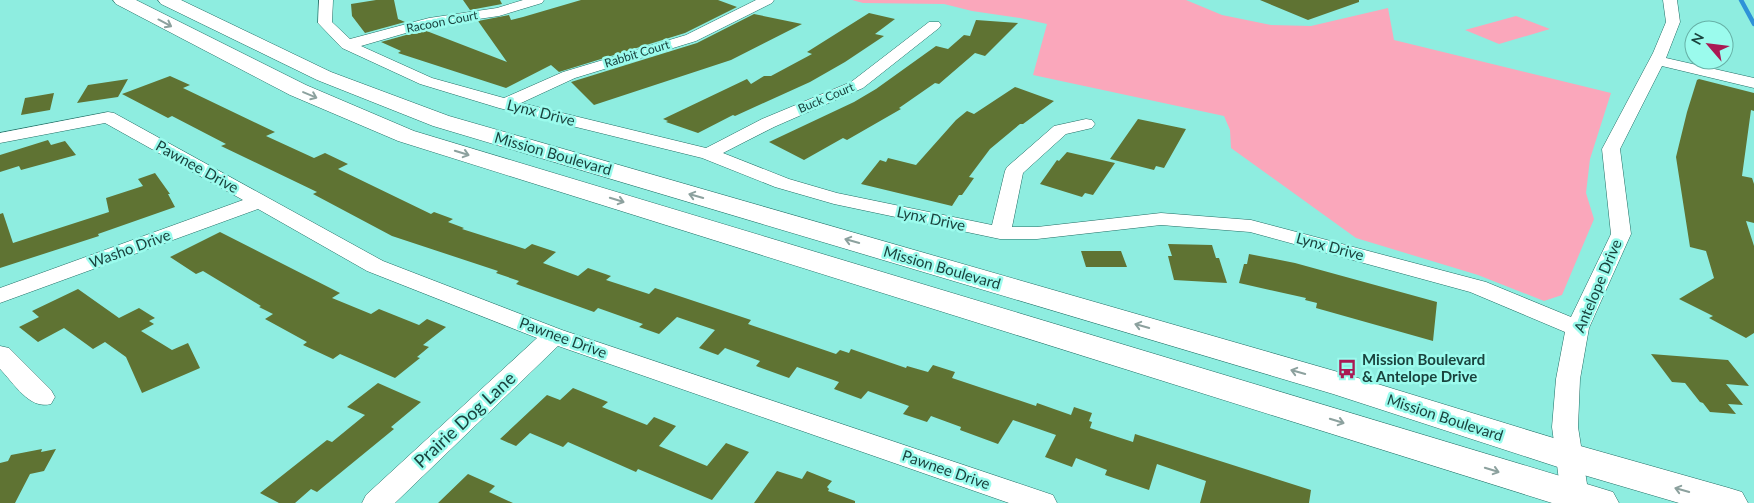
<svg xmlns="http://www.w3.org/2000/svg" width="1754" height="503" viewBox="0 0 1754 503" font-family="Lato,sans-serif">
  <rect width="100%" height="100%" fill="#8eede0"/>
  <path fill="#faa7bb" d="M 852,0 L 1186,0 L 1222,15 L 1271,25 L 1311,26 L 1388,8 L 1394,40 L 1611,93 L 1590,159 L 1586,193 L 1594,219 L 1562,295 L 1544,301 L 1478,275 L 1356,238 L 1231,148 L 1230,130 L 1224,116 L 1033,75 L 1047,24 L 1020,18 L 972,11 L 944,4 L 863,3 Z
    M 1516,16 L 1550,29 L 1499,44 L 1465,30 Z"/>
  <g fill="none" stroke-linecap="round" stroke-linejoin="round">
    <path stroke="#2e92d8" stroke-width="4.5" d="M 1741,0 L 1754,24"/>
  </g>
  <path fill="#5f7333" d="M 376,0 L 394,0 L 398,19 L 405,22 L 365,33 L 352,16 L 351,4 Z
    M 463,0 L 500,0 L 502,4 L 470,10 Z
    M 581,0 L 718,0 L 737,7 L 685,33 L 559,72 L 551,65 L 506,88 L 398,53 L 401,51 L 381,42 L 424,30 L 507,62 L 478,21 L 509,15 L 511,20 L 523,17 Z
    M 1260,0 L 1359,0 L 1359,2 L 1308,20 Z
    M 869,13 L 895,19 L 875,34 L 884,36 L 845,62 L 810,82 L 735,116 L 733,115 L 698,133 L 666,122 L 668,121 L 663,119 L 747,79 L 751,84 L 764,76 L 771,76 L 812,54 L 807,52 Z
    M 754,14 L 802,24 L 731,60 L 594,105 L 571,82 L 697,43 Z
    M 976,20 L 1018,23 L 985,56 L 975,53 L 939,84 L 935,83 L 899,108 L 901,109 L 847,140 L 843,138 L 804,160 L 769,142 L 854,102 L 876,89 L 936,46 L 948,49 L 964,35 L 970,36 Z
    M 170,76 L 190,85 L 183,88 L 275,132 L 266,136 L 314,158 L 325,153 L 348,164 L 338,169 L 431,214 L 434,212 L 453,219 L 448,222 L 464,228 L 462,229 L 525,249 L 532,244 L 556,252 L 543,263 L 578,276 L 588,268 L 611,276 L 606,280 L 649,294 L 655,288 L 751,320 L 748,324 L 836,354 L 840,350 L 849,353 L 851,349 L 906,368 L 907,366 L 928,372 L 933,365 L 955,372 L 952,378 L 1036,406 L 1037,403 L 1071,415 L 1074,407 L 1092,413 L 1089,421 L 1092,422 L 1090,428 L 1133,442 L 1135,434 L 1311,490 L 1309,503 L 1200,503 L 1206,481 L 1157,464 L 1149,490 L 1105,475 L 1107,470 L 1076,458 L 1072,467 L 1045,457 L 1056,435 L 1013,420 L 998,444 L 960,430 L 961,427 L 931,416 L 927,422 L 903,414 L 909,406 L 868,391 L 861,399 L 834,389 L 839,382 L 797,367 L 789,378 L 756,366 L 760,361 L 725,348 L 718,355 L 699,348 L 715,330 L 677,317 L 659,334 L 639,327 L 643,324 L 598,308 L 594,312 L 516,284 L 519,281 L 496,273 L 498,271 L 392,236 L 313,194 L 317,192 L 221,146 L 226,144 L 172,116 L 168,118 L 122,94 Z
    M 128,79 L 118,97 L 77,103 L 88,85 Z
    M 1699,79 L 1754,93 L 1754,111 L 1751,110 L 1742,176 L 1752,178 L 1754,184 L 1754,223 L 1746,221 L 1754,246 L 1754,333 L 1746,338 L 1709,318 L 1713,316 L 1679,299 L 1714,278 L 1706,251 L 1690,247 L 1676,157 L 1687,112 L 1697,80 Z
    M 1015,87 L 1054,101 L 1023,124 L 1020,124 L 990,149 L 969,177 L 974,178 L 962,195 L 959,195 L 952,206 L 861,184 L 880,160 L 886,162 L 888,158 L 916,165 L 956,120 L 967,111 L 974,114 Z
    M 54,93 L 50,110 L 21,115 L 25,98 Z
    M 1138,119 L 1186,129 L 1164,168 L 1156,166 L 1154,170 L 1110,159 Z
    M 48,140 L 51,145 L 65,141 L 76,155 L 21,170 L 19,166 L 0,172 L 0,155 Z
    M 1067,152 L 1115,163 L 1093,195 L 1085,193 L 1082,197 L 1040,184 L 1057,160 L 1059,161 Z
    M 155,173 L 170,194 L 168,194 L 175,207 L 98,234 L 99,236 L 0,268 L 0,214 L 3,213 L 13,243 L 109,212 L 106,198 L 143,186 L 138,179 Z
    M 220,232 L 340,293 L 332,298 L 371,314 L 379,309 L 419,325 L 427,319 L 446,327 L 423,345 L 429,347 L 417,357 L 420,358 L 395,378 L 340,354 L 333,359 L 303,345 L 307,342 L 265,319 L 273,314 L 259,307 L 261,306 L 203,271 L 196,274 L 170,257 Z
    M 1168,244 L 1212,245 L 1216,258 L 1219,258 L 1227,283 L 1174,280 L 1168,256 L 1172,256 Z
    M 1081,251 L 1121,251 L 1127,267 L 1086,267 Z
    M 1249,254 L 1295,263 L 1437,302 L 1433,341 L 1316,308 L 1317,303 L 1305,300 L 1306,298 L 1239,283 L 1244,264 L 1247,264 Z
    M 78,289 L 119,318 L 139,308 L 155,318 L 149,321 L 154,324 L 141,331 L 172,350 L 188,343 L 200,368 L 142,393 L 126,357 L 105,342 L 93,349 L 64,328 L 38,342 L 19,327 L 39,317 L 32,311 Z
    M 1651,354 L 1728,360 L 1749,386 L 1726,384 L 1743,405 L 1728,404 L 1736,414 L 1710,412 L 1703,403 L 1700,402 L 1685,383 L 1672,382 Z
    M 378,383 L 421,402 L 391,427 L 394,429 L 317,492 L 311,489 L 295,503 L 279,503 L 260,493 L 327,440 L 332,442 L 365,415 L 347,407 Z
    M 573,388 L 608,402 L 602,407 L 647,425 L 654,417 L 676,426 L 659,446 L 707,466 L 726,443 L 749,452 L 712,500 L 638,469 L 636,472 L 568,442 L 563,447 L 530,433 L 516,446 L 500,439 L 547,395 L 560,400 Z
    M 42,449 L 41,452 L 56,449 L 44,471 L 30,474 L 15,503 L 0,503 L 0,463 L 8,461 L 11,455 Z
    M 777,471 L 802,479 L 807,471 L 832,481 L 827,487 L 829,489 L 828,491 L 855,501 L 855,503 L 754,503 Z
    M 468,474 L 495,486 L 489,492 L 513,503 L 438,503 Z"/>
  <g fill="none" stroke-linecap="round" stroke-linejoin="round">
    <defs>
      <path id="minor" d="M 319,0 L 333,0 L 332,22 L 350,39 L 429,18 L 497,8 L 523,0 L 544,0 L 542,3 L 499,16 L 430,26 L 361,46 L 432,78 L 504,98 L 563,72 L 686,35 L 756,0 L 774,0 L 772,3 L 696,41 L 575,78 L 521,103 L 706,148 L 762,119 L 851,82 L 929,22 L 939,22 L 941,25 L 939,28 L 863,88 L 774,127 L 723,153 L 789,179 L 837,193 L 992,225 L 1005,171 L 1007,167 L 1054,126 L 1086,119 L 1092,120 L 1095,124 L 1092,128 L 1066,134 L 1023,173 L 1012,227 L 1037,227 L 1161,213 L 1251,220 L 1486,282 L 1571,317 L 1611,234 L 1602,149 L 1653,53 L 1666,22 L 1663,0 L 1677,0 L 1680,22 L 1666,58 L 1754,78 L 1754,88 L 1662,66 L 1620,149 L 1631,234 L 1589,328 L 1580,379 L 1578,427 L 1590,503 L 1562,503 L 1552,427 L 1556,379 L 1565,332 L 1470,292 L 1250,232 L 1161,225 L 1037,239 L 1000,239 L 834,204 L 775,187 L 702,158 L 499,108 L 420,84 L 342,48 L 318,23 Z
        M 108,112 L 114,113 L 383,261 L 562,330 L 1053,495 L 1057,503 L 1009,503 L 558,346 L 395,503 L 362,503 L 366,495 L 537,338 L 367,271 L 258,209 L 0,303 L 0,288 L 243,200 L 105,123 L 0,143 L 0,133 Z
        M 0,346 L 9,348 L 51,390 L 55,397 L 51,404 C 29,410 14,383 0,369 Z"/>
      <path id="primary" d="M 113,0 L 136,0 L 306,85 L 414,131 L 1600,488 L 1613,492 L 1619,503 L 1552,503 L 398,141 L 290,95 L 116,4 Z
        M 158,0 L 181,0 L 331,72 L 449,116 L 1345,374 L 1570,443 L 1729,488 L 1742,492 L 1748,503 L 1679,503 L 1570,471 L 1333,394 L 433,126 L 317,80 L 161,4 Z"/>
    </defs>
    <use href="#minor" stroke="#226e65" stroke-width="1"/>
    <use href="#primary" stroke="#226e65" stroke-width="1"/>
    <use href="#minor" fill="#fff" fill-rule="evenodd"/>
    <use href="#primary" fill="#fff" fill-rule="evenodd"/>
  </g>
  <defs><path id="oneway-shaft" d="M-6 0H5M1.5-3L5.5 0L1.5 3" fill="none" stroke-width="1.6" stroke-linecap="round" stroke-linejoin="round" transform="scale(1.25)"/></defs>
  <g stroke="#8ca19e">
    <use href="#oneway-shaft" transform="translate(165 23) rotate(28)"/>
    <use href="#oneway-shaft" transform="translate(310 95) rotate(23)"/>
    <use href="#oneway-shaft" transform="translate(462 153) rotate(17)"/>
    <use href="#oneway-shaft" transform="translate(696 196) rotate(-164)"/>
    <use href="#oneway-shaft" transform="translate(617 200) rotate(17)"/>
    <use href="#oneway-shaft" transform="translate(852 241) rotate(-164)"/>
    <use href="#oneway-shaft" transform="translate(1142 326) rotate(-164)"/>
    <use href="#oneway-shaft" transform="translate(1298 372) rotate(-164)"/>
    <use href="#oneway-shaft" transform="translate(1337 421) rotate(17)"/>
    <use href="#oneway-shaft" transform="translate(1492 470) rotate(17)"/>
    <use href="#oneway-shaft" transform="translate(1682 490) rotate(-164)"/>
  </g>
  <defs>
    <symbol id="bus-bare" viewBox="-9 -9 18 18"><path d="M-5-6H5V4H4V6H2V4H-2V6H-4V4H-5ZM-3.5-4V0h7V-4ZM-3.5 1.2v1.5H-2V1.2ZM2 1.2v1.5H3.5V1.2Z" fill="#aa1953" stroke="#9bfbed" stroke-width="2.5" paint-order="stroke"/></symbol>
  </defs>
  <g fill-rule="evenodd">
    <use href="#bus-bare" x="1333" y="355" width="28" height="28"/>
  </g>
  <g text-anchor="middle" stroke-width="5" stroke-linejoin="round" paint-order="stroke">
    <g font-size="12" fill="#1a433e" stroke="#9bfbed">
      <text transform="translate(442 22) rotate(-11)" y="4">Racoon Court</text>
      <text transform="translate(637 54) rotate(-17)" y="4">Rabbit Court</text>
      <text transform="translate(826 98) rotate(-23)" y="4">Buck Court</text>
    </g>
    <g font-size="15" fill="#1a433e" stroke="#9bfbed">
      <text transform="translate(541 113) rotate(14)" y="5">Lynx Drive</text>
      <text transform="translate(553 154) rotate(16)" y="5">Mission Boulevard</text>
      <text transform="translate(197 167) rotate(29)" y="5">Pawnee Drive</text>
      <text transform="translate(931 219) rotate(12)" y="5">Lynx Drive</text>
      <text transform="translate(1330 247) rotate(15)" y="5">Lynx Drive</text>
      <text transform="translate(130 249) rotate(-20)" y="5">Washo Drive</text>
      <text transform="translate(942 268) rotate(16)" y="5">Mission Boulevard</text>
      <text transform="translate(1598 286) rotate(-67)" y="5">Antelope Drive</text>
      <text transform="translate(563 338) rotate(20)" y="5">Pawnee Drive</text>
      <text transform="translate(1445 418) rotate(18)" y="5">Mission Boulevard</text>
      <text transform="translate(946 470) rotate(19)" y="5">Pawnee Drive</text>
    </g>
    <g font-size="15" font-weight="bold" fill="#1a433e" stroke="#9bfbed" text-anchor="start">
      <text x="1362" y="365">Mission Boulevard<tspan x="1362" dy="17">&amp; Antelope Drive</tspan></text>
    </g>
    <g font-size="18" fill="#1a433e" stroke="#9bfbed">
      <text transform="translate(465 420) rotate(-43)" y="6">Prairie Dog Lane</text>
    </g>
  </g>
  <g transform="translate(1709 45) rotate(298)"><circle r="24" fill="#9bfbed" stroke="#67b1a7"/>
  <path d="M0-4L9 19L0 12L-9 19Z" fill="#aa1953"/>
  <text y="-8" font-size="14" font-weight="bold" text-anchor="middle" fill="#1a433e">N</text>
  </g>
</svg>
